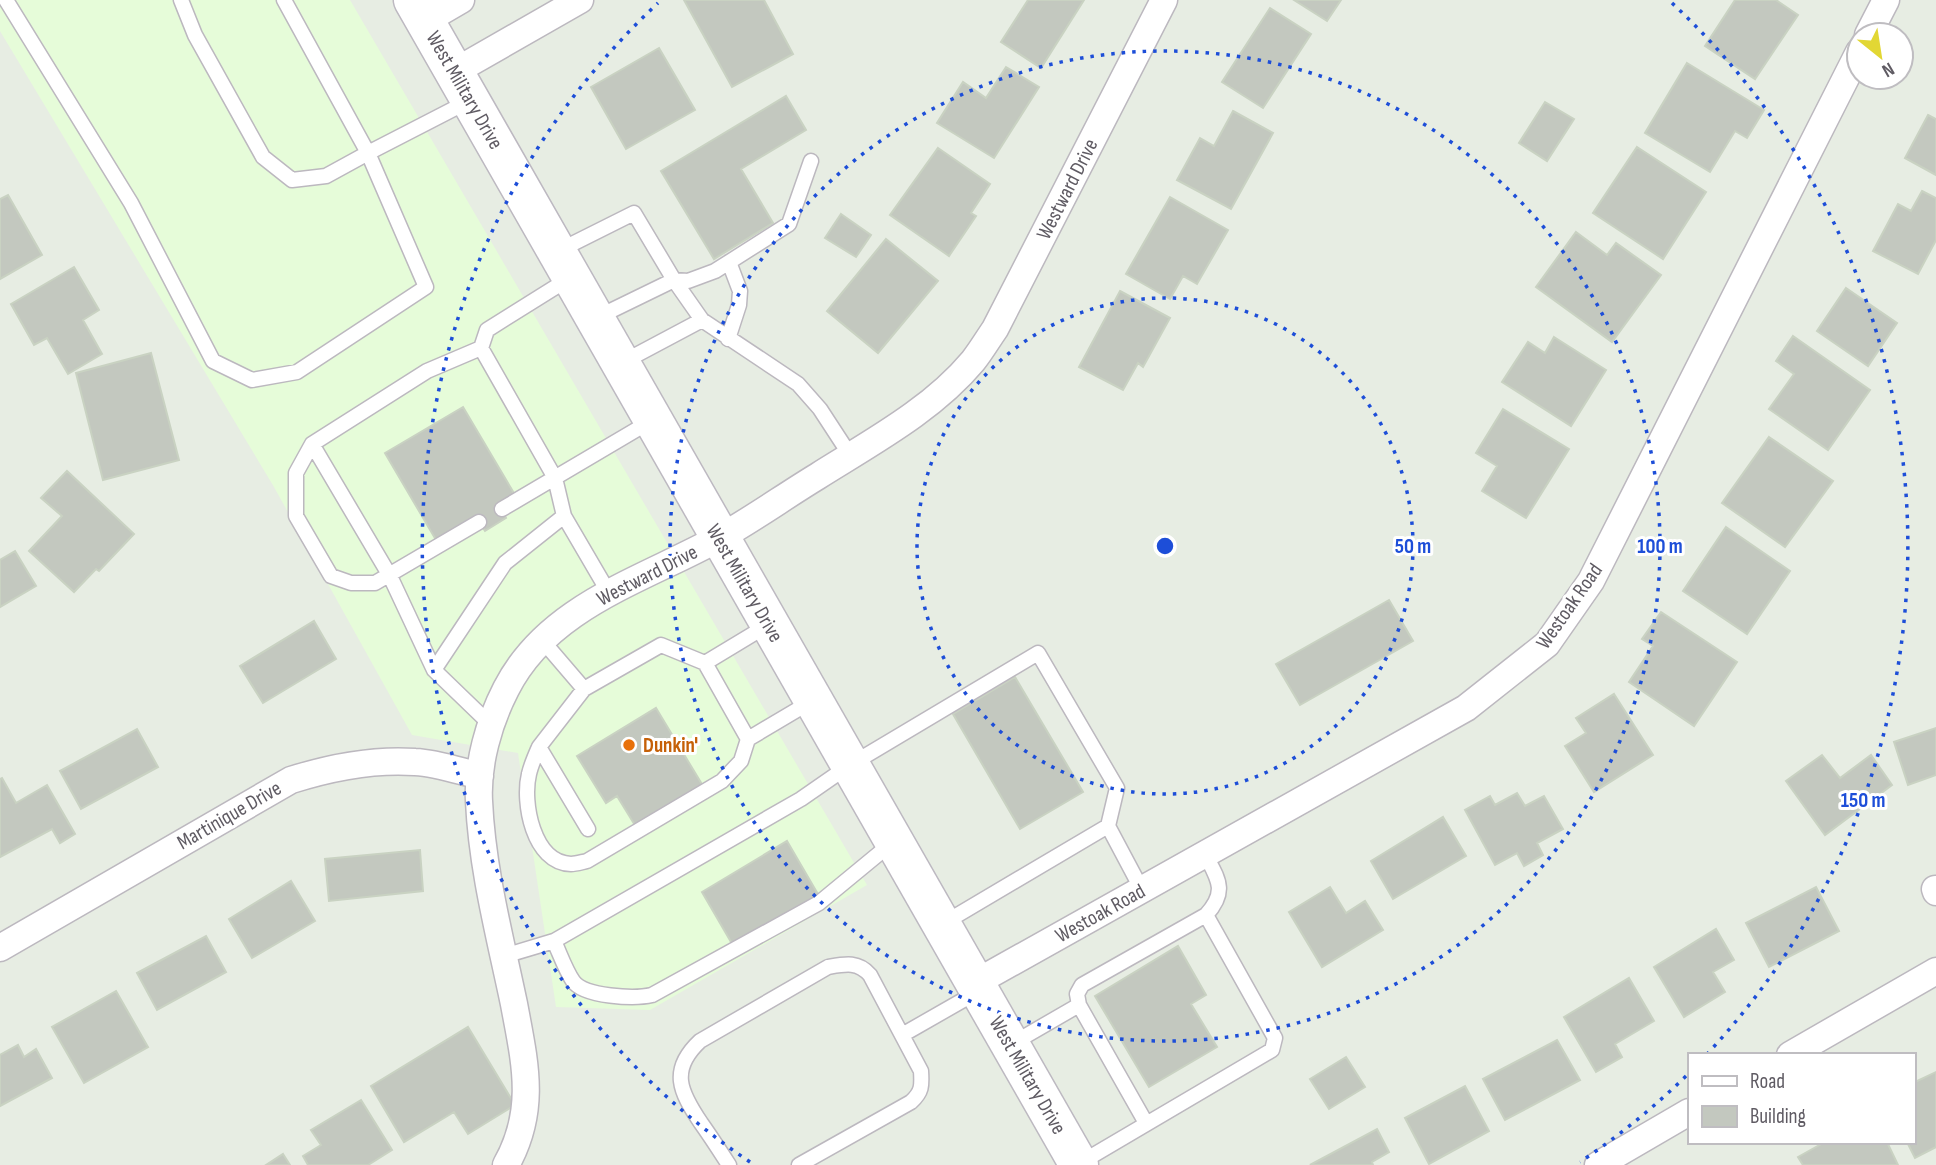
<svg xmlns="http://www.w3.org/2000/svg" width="1936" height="1165" viewBox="0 0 1936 1165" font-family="'Sofia Sans Condensed',sans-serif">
  <rect width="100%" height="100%" fill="#e7ede3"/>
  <path fill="#e6fcd9" d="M 0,0 L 350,0 L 867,885 L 650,1010 L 556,1007 L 518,753 L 412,735 L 274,487 L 0,31 Z"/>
  <path fill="#c3c8bf" stroke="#c9d2c2" stroke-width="2" d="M 684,0 L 764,0 L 793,54 L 732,87 Z
    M 1028,0 L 1084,0 L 1041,68 L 1001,42 Z
    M 1294,0 L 1341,0 L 1327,21 Z
    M 1735,0 L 1776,0 L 1798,15 L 1755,79 L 1705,46 Z
    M 1270,8 L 1311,34 L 1263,108 L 1222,82 Z
    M 659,48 L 695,110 L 626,149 L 591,87 Z
    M 1687,63 L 1764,110 L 1747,138 L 1735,131 L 1710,172 L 1645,133 Z
    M 1006,67 L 1039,87 L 994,158 L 937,123 L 963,82 L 986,98 Z
    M 786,96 L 806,130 L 741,169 L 773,223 L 714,259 L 661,171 Z
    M 1545,102 L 1574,119 L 1547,161 L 1519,143 Z
    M 1233,111 L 1273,133 L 1231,209 L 1177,180 L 1200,138 L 1214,146 Z
    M 1928,115 L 1936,119 L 1936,175 L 1905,158 Z
    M 1637,147 L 1706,192 L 1663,259 L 1593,213 Z
    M 938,148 L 990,184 L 971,213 L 976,216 L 949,256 L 890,215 Z
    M 1922,191 L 1936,198 L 1936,240 L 1918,274 L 1873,251 L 1898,204 L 1911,211 Z
    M 8,195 L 42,255 L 0,279 L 0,199 Z
    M 1170,197 L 1228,230 L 1197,284 L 1183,276 L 1170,299 L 1126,274 Z
    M 841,214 L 871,235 L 856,257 L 825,238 Z
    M 1576,232 L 1607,255 L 1616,243 L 1661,275 L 1612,342 L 1536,287 Z
    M 886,239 L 938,281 L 878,353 L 827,311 Z
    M 74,267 L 99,310 L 83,320 L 102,354 L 68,374 L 47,338 L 34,345 L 11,304 Z
    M 1846,288 L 1897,323 L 1868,366 L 1817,331 Z
    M 1120,291 L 1170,318 L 1143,367 L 1138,363 L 1123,390 L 1079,367 Z
    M 1793,336 L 1870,390 L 1828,450 L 1769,409 L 1794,374 L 1776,361 Z
    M 1554,337 L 1606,370 L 1571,426 L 1502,382 L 1528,342 L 1545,353 Z
    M 151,353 L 179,460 L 103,480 L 76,373 Z
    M 463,407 L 515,495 L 499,504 L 506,518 L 485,531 L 476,517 L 436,540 L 385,453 Z
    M 1503,409 L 1569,449 L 1526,518 L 1482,491 L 1497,466 L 1476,453 Z
    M 1769,437 L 1833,481 L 1785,547 L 1722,503 Z
    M 67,471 L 134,534 L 99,571 L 96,569 L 74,592 L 29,551 L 62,516 L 41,498 Z
    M 1726,527 L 1790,571 L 1747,634 L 1683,591 Z
    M 15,551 L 36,586 L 0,607 L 0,560 Z
    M 1389,600 L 1413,641 L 1300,705 L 1276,664 Z
    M 1661,612 L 1737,662 L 1694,726 L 1629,682 L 1653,646 L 1642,639 Z
    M 314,621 L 336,659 L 263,703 L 240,666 Z
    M 1015,677 L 1083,792 L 1020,829 L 953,714 Z
    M 1614,694 L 1653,755 L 1594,792 L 1565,746 L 1586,733 L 1576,718 Z
    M 656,708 L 703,786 L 636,827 L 617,796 L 606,803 L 577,756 Z
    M 1936,728 L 1936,775 L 1908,785 L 1894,742 Z
    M 137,729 L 158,767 L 81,809 L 60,771 Z
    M 1822,755 L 1840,778 L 1871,755 L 1892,785 L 1825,835 L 1786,781 Z
    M 2,778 L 16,803 L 47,785 L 75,834 L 60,843 L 52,829 L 0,857 L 0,779 Z
    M 1517,793 L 1525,806 L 1544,796 L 1563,829 L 1537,843 L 1543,855 L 1524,866 L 1517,853 L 1495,865 L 1465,810 L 1490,796 L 1495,805 Z
    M 1443,817 L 1466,856 L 1393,899 L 1371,861 Z
    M 787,841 L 819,896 L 734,947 L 702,892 Z
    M 420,850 L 423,891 L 329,901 L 325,859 Z
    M 291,881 L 315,921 L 252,958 L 229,919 Z
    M 1330,887 L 1346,913 L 1365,901 L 1383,930 L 1322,967 L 1289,912 Z
    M 1816,887 L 1839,931 L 1769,967 L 1746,923 Z
    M 1716,929 L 1734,960 L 1713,972 L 1725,992 L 1684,1017 L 1654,967 Z
    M 206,936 L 226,972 L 157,1010 L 137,973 Z
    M 1178,946 L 1206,995 L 1191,1004 L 1217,1047 L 1149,1087 L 1095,996 Z
    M 1629,978 L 1654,1021 L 1615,1044 L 1622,1057 L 1596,1072 L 1564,1017 Z
    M 116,991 L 148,1047 L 84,1083 L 52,1027 Z
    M 468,1027 L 515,1105 L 468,1134 L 454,1112 L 404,1142 L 371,1086 Z
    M 1557,1040 L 1580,1080 L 1505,1120 L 1483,1079 Z
    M 18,1045 L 24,1057 L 36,1049 L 52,1078 L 0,1106 L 0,1055 Z
    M 1346,1057 L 1365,1087 L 1329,1109 L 1310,1079 Z
    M 1936,1072 L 1936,1147 L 1915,1158 L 1907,1142 L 1913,1142 L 1913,1083 Z
    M 1465,1086 L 1489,1131 L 1429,1164 L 1405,1118 Z
    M 361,1100 L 392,1150 L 368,1165 L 308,1165 L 303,1156 L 321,1145 L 311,1130 Z
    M 1377,1129 L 1389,1152 L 1372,1162 L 1373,1165 L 1310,1165 Z
    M 1825,1142 L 1887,1142 L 1898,1165 L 1803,1165 L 1798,1157 Z
    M 283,1154 L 290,1165 L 266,1165 Z"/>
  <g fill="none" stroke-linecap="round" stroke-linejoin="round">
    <defs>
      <path id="service" d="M 6,0 L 131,203 L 213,361 L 252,380 L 297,372 L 426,287 L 368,153 L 469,101
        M 181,0 L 195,35 L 263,157 L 292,180 L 326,176 L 368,153 L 284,0
        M 558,251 L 634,213 L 674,280 L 688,281 L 715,271 L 789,224 L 811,161
        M 570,278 L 487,330 L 481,348 L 555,478 L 564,516 L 609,593
        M 598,317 L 674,280 L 702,320 L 798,384 L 820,409 L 850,455
        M 728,339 L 739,305 L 740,291 L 729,262
        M 623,362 L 702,320
        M 312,444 L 390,576 L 434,670 L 491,725
        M 502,509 L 651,421
        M 479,522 L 375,583 L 351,583 L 331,576 L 296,516 L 296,473 L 312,444 L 427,371 L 481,348
        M 768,625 L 705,663 L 748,739 L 812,701
        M 542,640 L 584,689 L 661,645 L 705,663
        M 434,670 L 505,563 L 564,516
        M 584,689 L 539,747 L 588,829
        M 539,747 C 535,756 531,765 529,774 C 522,802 533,863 571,864 C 576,864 582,862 587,861 L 722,781 L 741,761 L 748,739
        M 944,923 L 1108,826
        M 554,941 C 560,954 565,969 573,981 C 584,997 635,999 652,995 L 819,903 L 893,842
        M 504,956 L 554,941 L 801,799 L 850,765 L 1038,653 L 1117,788 L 1108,826 L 1142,890
        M 902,1035 L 979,991
        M 1010,1045 L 1079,1005
        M 1146,1123 L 1079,1005 L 1077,994 L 1082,985 L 1206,915
        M 1080,1163 L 1272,1050 L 1275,1038 L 1206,915 C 1228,891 1218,879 1205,854
        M 729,1165 C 720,1151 711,1137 701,1123 C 680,1092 669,1070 700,1041 L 828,967 C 845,964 858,961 870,975 L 921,1071 C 922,1086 922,1092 911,1102 L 799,1165"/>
      <path id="minor" d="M 425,21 L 461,0
        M 1868,35 L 1886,0
        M 454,72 L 580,0
        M 1935,889 L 1936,892
        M 0,948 L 291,780 C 332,767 372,759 415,762 C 437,763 459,771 480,776
        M 975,983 L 1466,708 L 1547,644 L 1591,581 L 1859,52
        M 1790,1055 L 1936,971
        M 506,1165 C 537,1110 525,1063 514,1004 C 500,937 482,869 479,801 C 477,764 489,722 506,689 C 548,606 643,580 719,538 C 753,519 785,496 818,476 C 872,442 932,410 973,361 C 981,351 988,339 995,329 L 1164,0
        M 1598,1165 L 1689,1112"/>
      <path id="secondary" d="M 413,0 L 1079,1165"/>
    </defs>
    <use href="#service" stroke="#bcb8bf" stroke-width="17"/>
    <use href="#minor" stroke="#bcb8bf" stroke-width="29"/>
    <use href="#secondary" stroke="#bdb9c1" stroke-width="41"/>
    <use href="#service" stroke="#fff" stroke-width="14"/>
    <use href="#minor" stroke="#fff" stroke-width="26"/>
    <use href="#secondary" stroke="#fff" stroke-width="38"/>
  </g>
  <g fill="none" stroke="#1d4ed8" stroke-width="3.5" stroke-dasharray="3.5 7">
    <circle cx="1165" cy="546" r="248"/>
    <circle cx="1165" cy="546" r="495"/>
    <path d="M1686 1076A743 743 0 0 1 1580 1162M750 1162A743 743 0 0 1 658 3M1672 3A743 743 0 0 1 1708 1053"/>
  </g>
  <circle fill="#e8710a" stroke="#fff" stroke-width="2.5" cx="629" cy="745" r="7"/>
  <g text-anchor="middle" stroke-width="6" stroke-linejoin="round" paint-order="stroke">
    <g font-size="21" fill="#5f5b63" stroke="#fff">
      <text transform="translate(465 90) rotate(60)" y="7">West Military Drive</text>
      <text transform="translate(1067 189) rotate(-63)" y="7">Westward Drive</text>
      <text transform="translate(647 575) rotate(-27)" y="7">Westward Drive</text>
      <text transform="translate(745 583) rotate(60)" y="7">West Military Drive</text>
      <text transform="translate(1569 606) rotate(-55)" y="7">Westoak Road</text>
      <text transform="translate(229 815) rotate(-30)" y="7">Martinique Drive</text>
      <text transform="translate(1100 913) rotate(-29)" y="7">Westoak Road</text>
      <text transform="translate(1028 1075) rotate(60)" y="7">West Military Drive</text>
    </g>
    <g font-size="21" font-weight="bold" fill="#c56008" stroke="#fff" text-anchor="start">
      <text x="643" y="752">Dunkin'</text>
    </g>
  </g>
  <circle cx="1165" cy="546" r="10" fill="#1d4ed8" stroke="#fff" stroke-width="3.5"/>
  <g font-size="21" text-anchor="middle" font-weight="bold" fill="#1d4ed8" stroke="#fff" stroke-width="6" stroke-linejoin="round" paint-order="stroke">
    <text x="1413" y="553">50 m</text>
    <text x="1660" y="553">100 m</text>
    <text x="1863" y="807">150 m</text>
  </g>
  <rect x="1688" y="1053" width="228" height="91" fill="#ffffff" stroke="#bfbdc1" stroke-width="2"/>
  <rect x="1702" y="1076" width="35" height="10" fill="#ffffff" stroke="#bfbdc1" stroke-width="2"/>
  <text x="1750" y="1088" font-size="21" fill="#5f5b63">Road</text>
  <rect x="1702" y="1106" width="35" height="21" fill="#c3c8bf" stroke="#bfbdc1" stroke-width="2"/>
  <text x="1750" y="1123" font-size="21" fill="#5f5b63">Building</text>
  <g transform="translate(1880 56) rotate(150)"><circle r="33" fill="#ffffff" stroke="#bfbdc1" stroke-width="2"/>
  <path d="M0-5L12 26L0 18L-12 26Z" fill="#e2d734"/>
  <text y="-10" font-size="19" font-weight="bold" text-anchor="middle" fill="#5f5b63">N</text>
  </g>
</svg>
